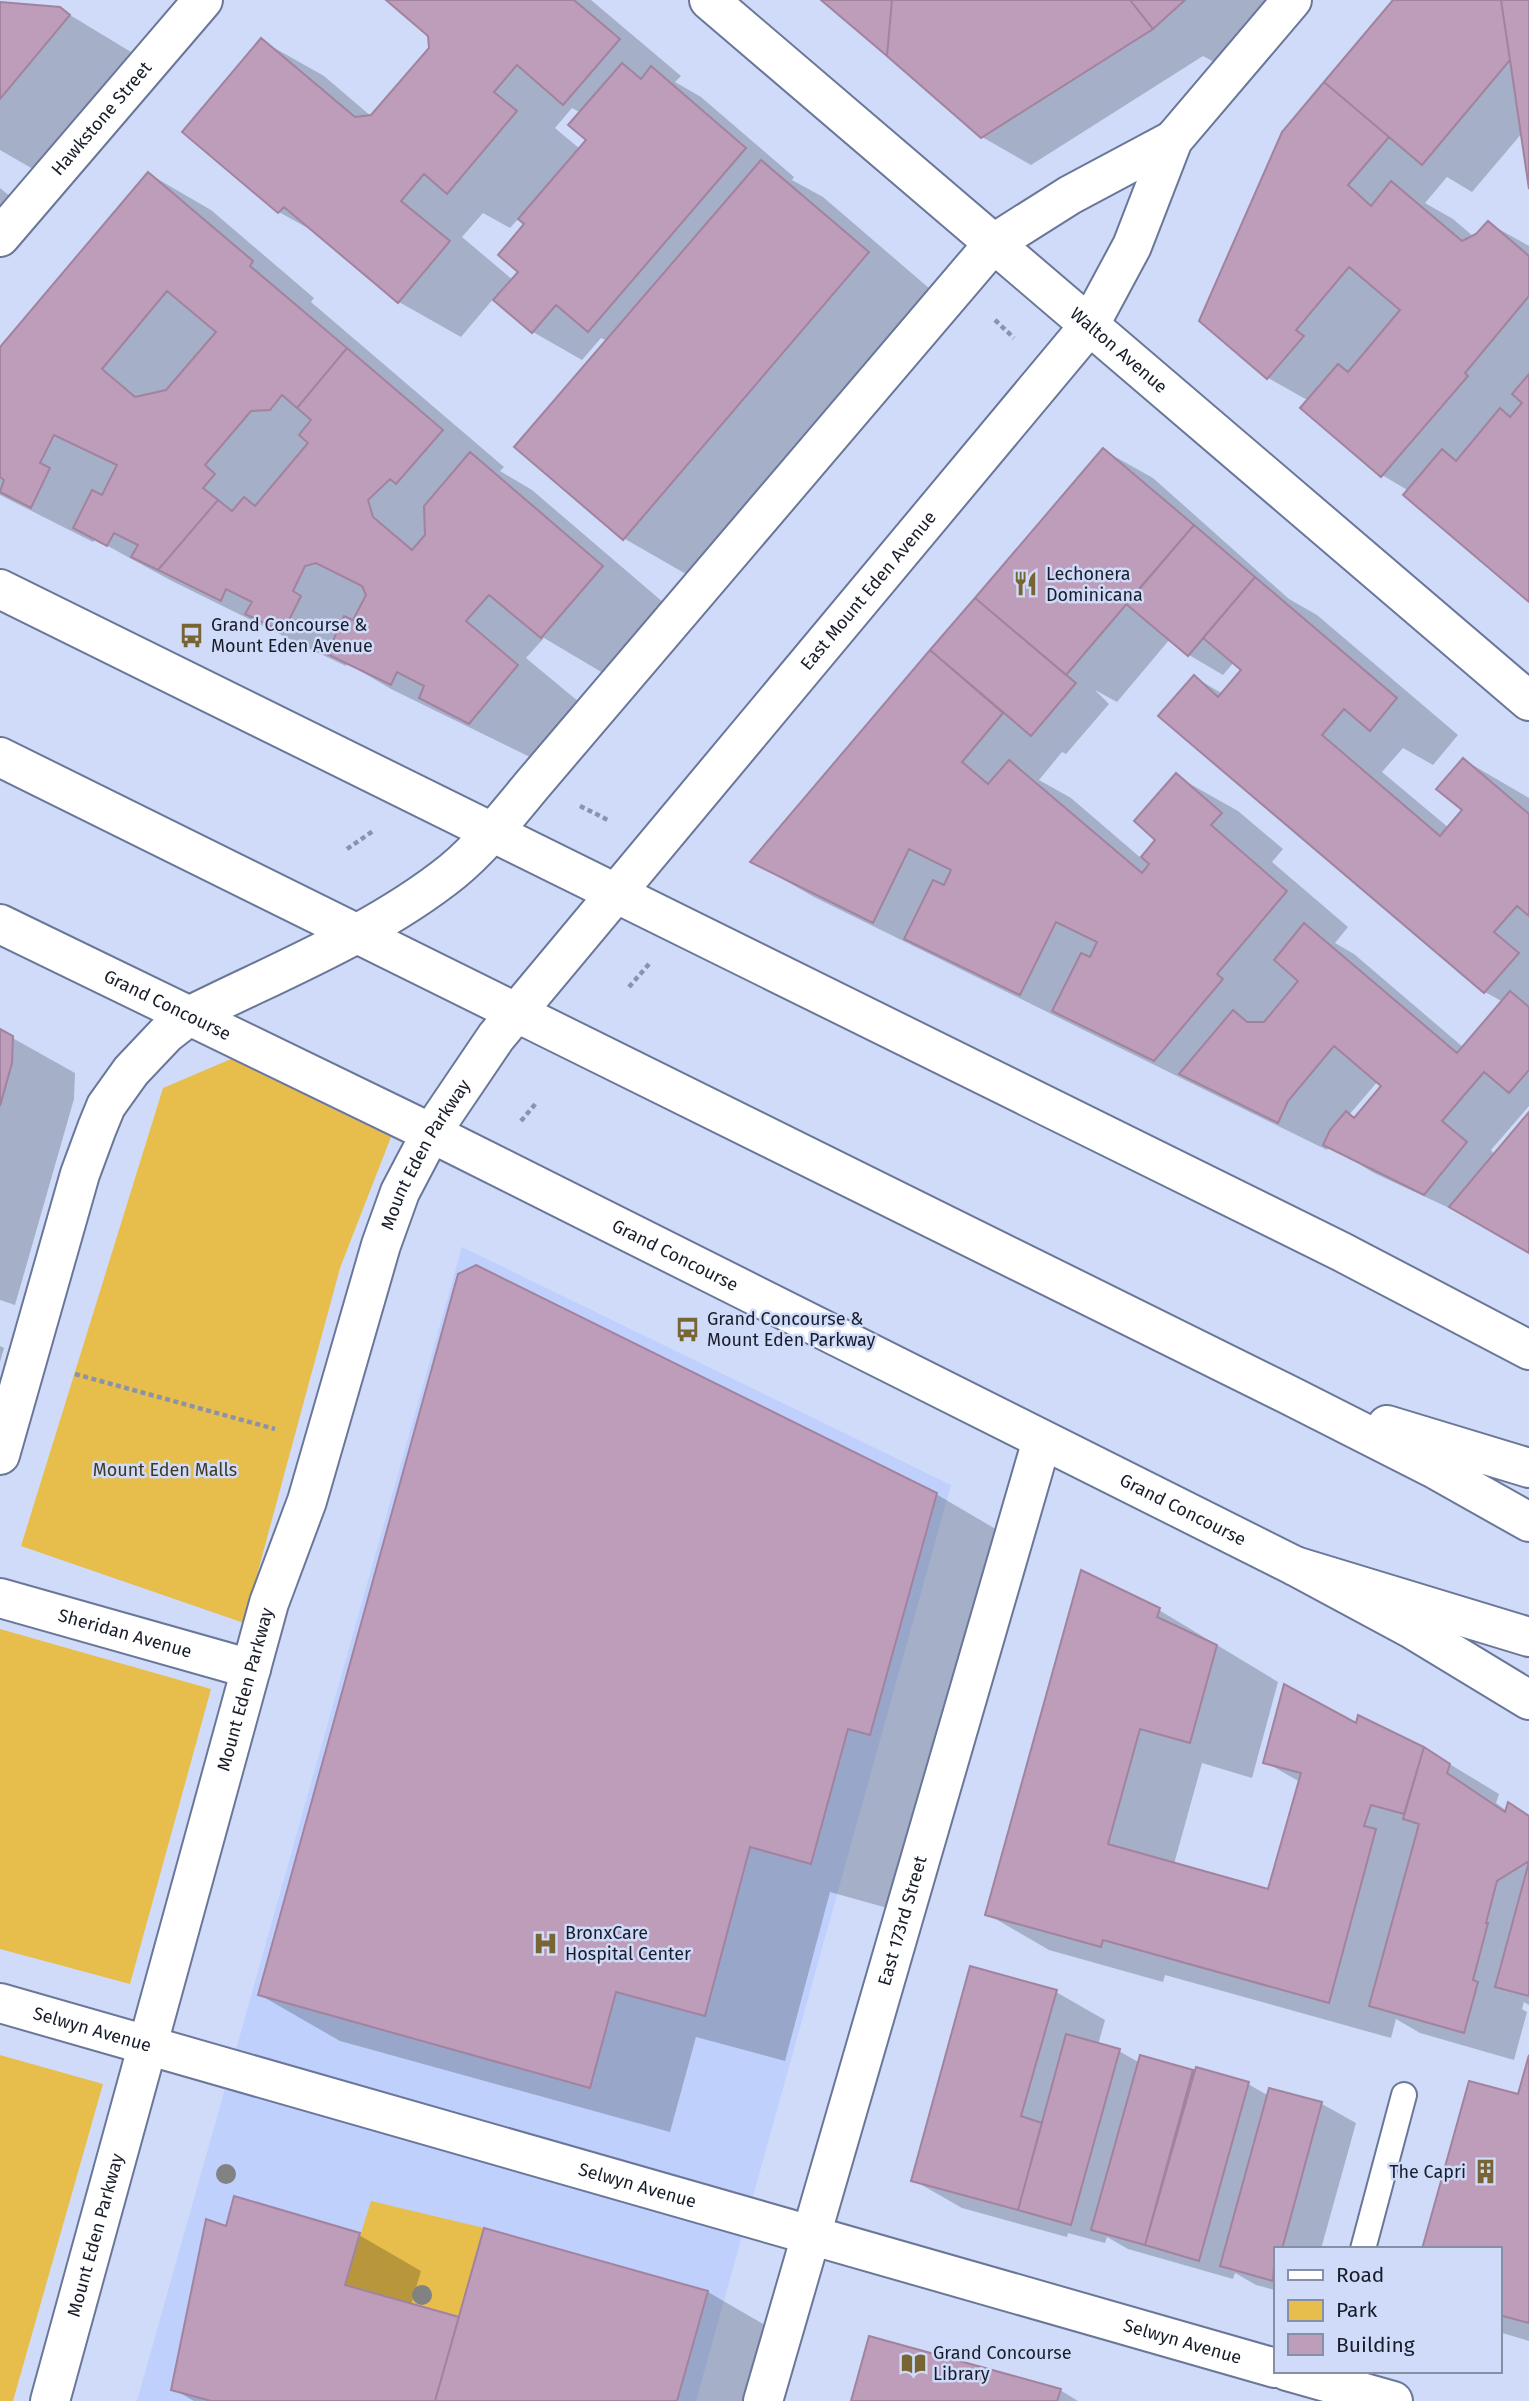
<svg xmlns="http://www.w3.org/2000/svg" width="1529" height="2401" viewBox="0 0 1529 2401" font-family="'Fira Sans',sans-serif">
  <rect width="100%" height="100%" fill="#cfdbf9"/>
  <path fill="#bfd0fc" d="M 462,1247 L 951,1485 L 696,2401 L 137,2401 Z"/>
  <path fill="#e7bd4c" d="M 231,1059 L 391,1137 L 340,1268 L 244,1623 L 21,1546 L 163,1088 Z
    M 0,1629 L 211,1689 L 130,1984 L 0,1949 Z
    M 0,2055 L 103,2084 L 13,2401 L 0,2401 Z
    M 371,2201 L 484,2228 L 459,2317 L 345,2285 Z"/>
  <path fill="#0003" fill-rule="evenodd" d="M 389,0 L 591,0 L 681,76 L 675,82 L 701,97 L 794,177 L 792,180 L 823,197 L 930,289 L 686,574 L 625,539 L 517,446 L 607,341 L 601,338 L 582,360 L 533,332 L 494,298 L 461,337 L 399,302 L 320,235 L 279,212 L 185,132 L 262,41 L 324,76 L 372,117 L 431,48 L 430,35 ZM 572,108 L 581,113 L 588,139 L 580,149 L 555,128 ZM 483,213 L 510,228 L 519,218 L 527,224 L 521,272 L 513,280 L 462,237 Z
    M 823,0 L 1280,0 L 1216,63 L 1203,56 L 1031,165 L 982,137 Z
    M 1396,0 L 1529,0 L 1529,176 L 1523,132 L 1472,192 L 1447,177 L 1425,203 L 1453,219 L 1474,237 L 1488,223 L 1529,246 L 1529,599 L 1409,491 L 1382,475 L 1303,408 L 1309,401 L 1268,378 L 1201,320 Z
    M 0,3 L 60,9 L 131,52 L 33,169 L 0,150 Z
    M 149,174 L 211,210 L 314,298 L 311,302 L 504,467 L 500,471 L 532,490 L 664,603 L 603,673 L 544,638 L 526,658 L 579,702 L 532,758 L 391,689 L 347,663 L 346,666 L 310,649 L 170,580 L 95,539 L 93,542 L 0,495 L 0,350 Z
    M 0,188 L 11,197 L 0,210 Z
    M 1103,450 L 1153,478 L 1289,599 L 1317,615 L 1458,735 L 1433,765 L 1403,748 L 1382,772 L 1449,828 L 1465,810 L 1464,760 L 1529,798 L 1529,1106 L 1491,1150 L 1495,1155 L 1529,1115 L 1529,1251 L 1475,1220 L 1374,1173 L 1329,1146 L 1327,1150 L 814,897 L 753,862 ZM 1170,639 L 1189,655 L 1223,675 L 1234,662 L 1243,670 L 1223,694 L 1194,677 L 1161,716 L 1485,992 L 1503,1002 L 1464,1048 L 1354,954 L 1335,943 L 1348,927 L 1272,862 L 1283,849 L 1238,811 L 1176,776 L 1158,840 L 1142,859 L 1071,798 L 1039,780 L 1062,752 L 1066,754 L 1109,704 L 1095,690 L 1117,702 ZM 1378,1081 L 1383,1086 L 1356,1119 L 1349,1115 Z
    M 0,1031 L 75,1073 L 74,1099 L 15,1305 L 0,1300 Z
    M 0,1346 L 4,1348 L 0,1362 Z
    M 936,1494 L 1016,1541 L 891,1909 L 830,1892 L 785,2061 L 696,2037 L 670,2132 L 340,2041 L 260,1995 Z
    M 1159,1610 L 1278,1682 L 1252,1778 L 1202,1763 L 1174,1864 L 1270,1891 L 1300,1782 L 1265,1762 L 1357,1726 L 1423,1748 L 1499,1794 L 1496,1803 L 1507,1811 L 1529,1816 L 1529,2005 L 1524,2002 L 1522,2009 L 1527,2012 L 1514,2060 L 1420,2033 L 1396,2019 L 1391,2038 L 1165,1975 L 1163,1982 L 1049,1950 L 987,1914 Z
    M 1056,1992 L 1105,2020 L 1098,2045 L 1119,2051 L 1140,2063 L 1142,2057 L 1248,2084 L 1269,2096 L 1271,2090 L 1322,2104 L 1356,2123 L 1321,2249 L 1275,2249 L 1275,2290 L 1256,2285 L 1235,2273 L 1233,2279 L 1128,2249 L 1107,2237 L 1105,2243 L 1068,2233 L 1067,2237 L 962,2208 L 913,2180 Z
    M 1529,2061 L 1529,2341 L 1499,2332 L 1499,2249 L 1519,2096 Z
    M 227,2228 L 359,2235 L 421,2271 L 411,2305 L 461,2319 L 708,2292 L 770,2328 L 749,2401 L 194,2401 L 173,2389 Z
    M 1060,2390 L 1078,2401 L 853,2401 Z"/>
  <path fill="#bd9dba" stroke="#a2839f" stroke-width="2" fill-rule="evenodd" d="M 386,0 L 574,0 L 620,39 L 563,105 L 517,65 L 494,92 L 517,111 L 447,194 L 424,174 L 401,201 L 450,241 L 398,303 L 284,207 L 278,213 L 182,132 L 261,38 L 355,117 L 371,115 L 429,48 L 428,36 Z
    M 821,0 L 892,0 L 887,56 Z
    M 892,0 L 1130,0 L 1153,29 L 981,138 L 887,56 Z
    M 1130,0 L 1185,0 L 1153,29 Z
    M 1393,0 L 1501,0 L 1510,60 L 1422,165 L 1324,82 Z
    M 1501,0 L 1529,0 L 1529,189 L 1510,60 Z
    M 0,2 L 60,7 L 70,15 L 0,99 Z
    M 622,63 L 641,79 L 651,66 L 746,148 L 588,332 L 556,305 L 532,333 L 493,300 L 518,272 L 498,255 L 524,224 L 518,219 L 586,140 L 568,125 Z
    M 1324,82 L 1389,137 L 1348,185 L 1371,206 L 1391,181 L 1462,241 L 1476,234 L 1488,221 L 1529,256 L 1529,296 L 1465,373 L 1468,376 L 1381,477 L 1300,408 L 1338,364 L 1348,372 L 1400,310 L 1349,267 L 1296,330 L 1304,336 L 1267,379 L 1199,321 L 1282,132 Z
    M 761,160 L 869,252 L 623,540 L 514,447 Z
    M 148,172 L 253,261 L 250,266 L 347,348 L 297,408 L 282,395 L 270,410 L 251,411 L 205,465 L 215,474 L 203,488 L 218,500 L 158,570 L 131,557 L 138,545 L 114,533 L 107,546 L 73,528 L 92,490 L 102,495 L 117,465 L 54,435 L 40,463 L 50,468 L 31,508 L 0,492 L 4,480 L 0,477 L 0,347 ZM 167,291 L 216,332 L 166,390 L 135,397 L 102,369 Z
    M 347,348 L 443,430 L 396,484 L 390,479 L 368,500 L 373,517 L 412,550 L 425,535 L 424,506 L 470,452 L 603,566 L 541,638 L 489,595 L 466,621 L 518,665 L 469,724 L 419,698 L 424,686 L 397,672 L 391,685 L 327,654 L 344,616 L 353,620 L 366,595 L 362,586 L 316,563 L 305,566 L 293,591 L 301,596 L 283,632 L 245,614 L 252,602 L 226,589 L 221,601 L 158,570 L 218,500 L 232,511 L 244,497 L 255,506 L 308,443 L 299,435 L 311,420 L 297,408 Z
    M 1529,374 L 1529,602 L 1403,495 L 1442,449 L 1456,461 L 1500,408 L 1510,417 L 1522,403 L 1512,394 Z
    M 1103,448 L 1194,525 L 1066,675 L 975,598 Z
    M 1194,525 L 1255,577 L 1188,656 L 1126,604 Z
    M 1255,577 L 1397,698 L 1370,731 L 1344,709 L 1322,735 L 1440,836 L 1462,810 L 1436,789 L 1463,758 L 1529,814 L 1529,916 L 1517,906 L 1494,932 L 1519,953 L 1484,993 L 1158,716 L 1194,675 L 1218,697 L 1241,670 L 1203,638 Z
    M 975,598 L 1076,683 L 1031,736 L 930,650 Z
    M 930,650 L 1003,713 L 962,762 L 988,784 L 1009,760 L 1142,873 L 1149,864 L 1141,857 L 1155,840 L 1134,821 L 1176,773 L 1222,813 L 1211,825 L 1287,891 L 1217,974 L 1223,979 L 1154,1061 L 1052,1011 L 1081,953 L 1090,957 L 1097,942 L 1056,922 L 1020,995 L 904,939 L 933,880 L 944,885 L 951,870 L 909,849 L 873,923 L 750,862 Z
    M 1304,923 L 1457,1053 L 1510,991 L 1529,1007 L 1529,1070 L 1509,1093 L 1484,1072 L 1442,1121 L 1467,1142 L 1424,1195 L 1323,1145 L 1330,1130 L 1346,1111 L 1354,1118 L 1381,1086 L 1334,1046 L 1288,1101 L 1278,1123 L 1179,1074 L 1233,1010 L 1247,1022 L 1264,1022 L 1298,981 L 1274,960 Z
    M 0,1029 L 13,1036 L 12,1063 L 0,1106 Z
    M 1529,1112 L 1529,1253 L 1449,1207 Z
    M 476,1265 L 937,1493 L 870,1735 L 848,1729 L 811,1864 L 750,1847 L 705,2016 L 616,1992 L 590,2088 L 258,1995 L 458,1274 Z
    M 1081,1570 L 1160,1608 L 1157,1617 L 1217,1645 L 1190,1743 L 1140,1729 L 1108,1844 L 1268,1889 L 1301,1773 L 1263,1763 L 1284,1684 L 1356,1723 L 1358,1715 L 1424,1747 L 1404,1814 L 1371,1805 L 1364,1826 L 1376,1829 L 1329,2003 L 1103,1940 L 1101,1947 L 985,1915 Z
    M 1424,1747 L 1450,1764 L 1447,1773 L 1505,1812 L 1508,1802 L 1529,1816 L 1529,1861 L 1497,1881 L 1486,1923 L 1488,1923 L 1473,1980 L 1478,1982 L 1464,2033 L 1369,2006 L 1419,1824 L 1403,1819 Z
    M 1529,1862 L 1529,1996 L 1495,1987 Z
    M 970,1966 L 1057,1990 L 1021,2116 L 1042,2123 L 1018,2210 L 911,2181 Z
    M 1066,2034 L 1120,2049 L 1071,2225 L 1018,2210 Z
    M 1140,2055 L 1193,2070 L 1145,2245 L 1091,2230 Z
    M 1529,2055 L 1529,2323 L 1499,2315 L 1499,2249 L 1422,2249 L 1469,2081 L 1518,2094 Z
    M 1196,2067 L 1249,2082 L 1199,2261 L 1145,2245 Z
    M 1269,2088 L 1322,2102 L 1282,2249 L 1275,2249 L 1273,2281 L 1220,2266 Z
    M 234,2196 L 360,2233 L 345,2285 L 459,2317 L 435,2401 L 211,2401 L 171,2390 L 206,2219 L 226,2226 Z
    M 484,2228 L 708,2291 L 677,2401 L 435,2401 Z
    M 869,2336 L 1061,2389 L 1057,2401 L 851,2401 Z"/>
  <g fill="none" stroke-linecap="round" stroke-linejoin="round">
    <defs>
      <path id="service" d="M 1363,2249 L 1404,2095"/>
      <g id="minor">
        <path id="s1" d="M 709,0 L 1529,701"/>
        <path id="s2" d="M 0,237 L 203,0"/>
        <path d="M 0,1455 L 80,1174 L 97,1128 L 106,1106 L 131,1071 L 166,1034 L 189,1016 C 277,972 376,933 453,871 C 483,846 508,814 533,784 L 994,243 L 1070,195 L 1173,140"/>
        <path id="s3" d="M 0,1598 L 251,1669"/>
        <path id="s4" d="M 0,2003 L 1275,2368"/>
        <path d="M 1287,2371 L 1393,2401"/>
        <path id="s5" d="M 50,2401 L 269,1603 L 307,1501 L 381,1245 L 400,1192 L 431,1133 L 496,1037 L 1089,326 L 1132,246 L 1173,140 L 1292,0"/>
        <path id="s6" d="M 763,2401 L 1042,1440"/>
      </g>
      <g id="tertiary">
        <path d="M 0,589 L 1342,1252 L 1529,1350"/>
        <path id="s7" d="M 0,924 L 431,1133 L 1295,1566 L 1412,1629 L 1529,1700"/>
      </g>
      <path id="primary" d="M 0,757 L 1289,1395 L 1433,1468 L 1529,1522
        M 1387,1425 L 1529,1468
        M 1295,1566 L 1529,1637"/>
    </defs>
    <use href="#service" stroke="#6a7798" stroke-width="28"/>
    <use href="#minor" stroke="#6a7798" stroke-width="42"/>
    <use href="#tertiary" stroke="#6a7798" stroke-width="42"/>
    <use href="#primary" stroke="#6a7798" stroke-width="42"/>
    <path stroke="#8a93ab" stroke-width="4.5" stroke-dasharray="5 3.5" stroke-linecap="butt" d="M 995,320 L 1014,338
      M 580,806 L 610,821
      M 347,849 L 373,831
      M 629,987 L 649,964
      M 521,1121 L 537,1102
      M 75,1374 L 275,1429"/>
    <use href="#service" stroke="#fff" stroke-width="24"/>
    <use href="#minor" stroke="#fff" stroke-width="38"/>
    <use href="#tertiary" stroke="#fff" stroke-width="38"/>
    <use href="#primary" stroke="#fff" stroke-width="38"/>
  </g>
  <g fill="#818282">
    <circle cx="226" cy="2174" r="10"/>
    <circle cx="422" cy="2295" r="10"/>
  </g>
  <defs>
    <symbol id="restaurant-bare" viewBox="-9 -9 18 18"><path d="M-5-6h1v4h1v-4h1v4h1v-4h1v5L-1.5 .5V6h-2V.5L-5-1ZM5-6V6H3V1.5H1.5Q1.5-4 5-6Z" fill="#786533" stroke="#cfdbf9" stroke-width="2.5" paint-order="stroke"/></symbol>
    <symbol id="bus-bare" viewBox="-9 -9 18 18"><path d="M-5-6H5V4H4V6H2V4H-2V6H-4V4H-5ZM-3.5-4V0h7V-4ZM-3.5 1.2v1.5H-2V1.2ZM2 1.2v1.5H3.5V1.2Z" fill="#786533" stroke="#cfdbf9" stroke-width="2.5" paint-order="stroke"/></symbol>
    <symbol id="hospital-bare" viewBox="-9 -9 18 18"><path d="M-5-5h3v3.5h4V-5h3V5h-3V1.5h-4V5h-3Z" fill="#786533" stroke="#cfdbf9" stroke-width="2.5" paint-order="stroke"/></symbol>
    <symbol id="building-bare" viewBox="-9 -9 18 18"><path d="M-4-6H4V6H1V3H-1V6H-4ZM-2.5-4.3h1.7v1.8h-1.7ZM.8-4.3h1.7v1.8H.8ZM-2.5-1h1.7V.8h-1.7ZM.8-1h1.7V.8H.8Z" fill="#786533" stroke="#cfdbf9" stroke-width="2.5" paint-order="stroke"/></symbol>
    <symbol id="library-bare" viewBox="-9 -9 18 18"><path d="M-6-4Q-3-5.5-.7-3.5V5Q-3 3-6 4ZM6-4Q3-5.5 .7-3.5V5Q3 3 6 4Z" fill="#786533" stroke="#cfdbf9" stroke-width="2.5" paint-order="stroke"/></symbol>
  </defs>
  <g fill-rule="evenodd">
    <use href="#restaurant-bare" x="1008" y="566" width="35" height="35"/>
    <use href="#bus-bare" x="174" y="618" width="35" height="35"/>
    <use href="#bus-bare" x="670" y="1312" width="35" height="35"/>
    <use href="#hospital-bare" x="528" y="1926" width="35" height="35"/>
    <use href="#building-bare" x="1468" y="2154" width="35" height="35"/>
    <use href="#library-bare" x="896" y="2346" width="35" height="35"/>
  </g>
  <g text-anchor="middle" stroke-width="5" stroke-linejoin="round" paint-order="stroke">
    <g font-size="18" fill="#181d2a" stroke="#cfdbf9">
      <text dy="6" stroke="none"><textPath href="#s2" startOffset="156">Hawkstone Street</textPath></text>
      <text dy="6" stroke="none"><textPath href="#s1" startOffset="539">Walton Avenue</textPath></text>
      <text dy="6" stroke="none"><textPath href="#s5" startOffset="2023">East Mount Eden Avenue</textPath></text>
      <text dy="6" stroke="none"><textPath href="#s7" startOffset="186">Grand Concourse</textPath></text>
      <text dy="6" stroke="none"><textPath href="#s5" startOffset="1304">Mount Eden Parkway</textPath></text>
      <text dy="6" stroke="none"><textPath href="#s7" startOffset="752">Grand Concourse</textPath></text>
      <text dy="6" stroke="none"><textPath href="#s7" startOffset="1320">Grand Concourse</textPath></text>
      <text dy="6" stroke="none"><textPath href="#s3" startOffset="130">Sheridan Avenue</textPath></text>
      <text dy="6" stroke="none"><textPath href="#s5" startOffset="738">Mount Eden Parkway</textPath></text>
      <text dy="6" stroke="none"><textPath href="#s6" startOffset="500">East 173rd Street</textPath></text>
      <text dy="6" stroke="none"><textPath href="#s4" startOffset="96">Selwyn Avenue</textPath></text>
      <text dy="6" stroke="none"><textPath href="#s4" startOffset="663">Selwyn Avenue</textPath></text>
      <text dy="6" stroke="none"><textPath href="#s5" startOffset="172">Mount Eden Parkway</textPath></text>
      <text dy="6" stroke="none"><textPath href="#s4" startOffset="1230">Selwyn Avenue</textPath></text>
    </g>
    <g font-size="18" fill="#181d2a" stroke="#cfdbf9" text-anchor="start">
      <text x="1046" y="580">Lechonera<tspan x="1046" dy="21">Dominicana</tspan></text>
      <text x="211" y="631">Grand Concourse &amp;<tspan x="211" dy="21">Mount Eden Avenue</tspan></text>
      <text x="707" y="1325">Grand Concourse &amp;<tspan x="707" dy="21">Mount Eden Parkway</tspan></text>
      <text x="565" y="1939">BronxCare<tspan x="565" dy="21">Hospital Center</tspan></text>
      <text x="1466" y="2178" text-anchor="end">The Capri</text>
      <text x="933" y="2359">Grand Concourse<tspan x="933" dy="21">Library</tspan></text>
    </g>
    <g font-size="18" fill="#423921" stroke="#cfdbf9">
      <text x="165" y="1476">Mount Eden Malls</text>
    </g>
  </g>
  <rect x="1274" y="2247" width="228" height="126" fill="#cfdbf9" stroke="#868fa6" stroke-width="2"/>
  <rect x="1288" y="2270" width="35" height="10" fill="#ffffff" stroke="#868fa6" stroke-width="2"/>
  <text x="1336" y="2282" font-size="21" fill="#181d2a">Road</text>
  <rect x="1288" y="2300" width="35" height="21" fill="#e7bd4c" stroke="#868fa6" stroke-width="2"/>
  <text x="1336" y="2317" font-size="21" fill="#181d2a">Park</text>
  <rect x="1288" y="2334" width="35" height="21" fill="#bd9dba" stroke="#868fa6" stroke-width="2"/>
  <text x="1336" y="2352" font-size="21" fill="#181d2a">Building</text>
</svg>
